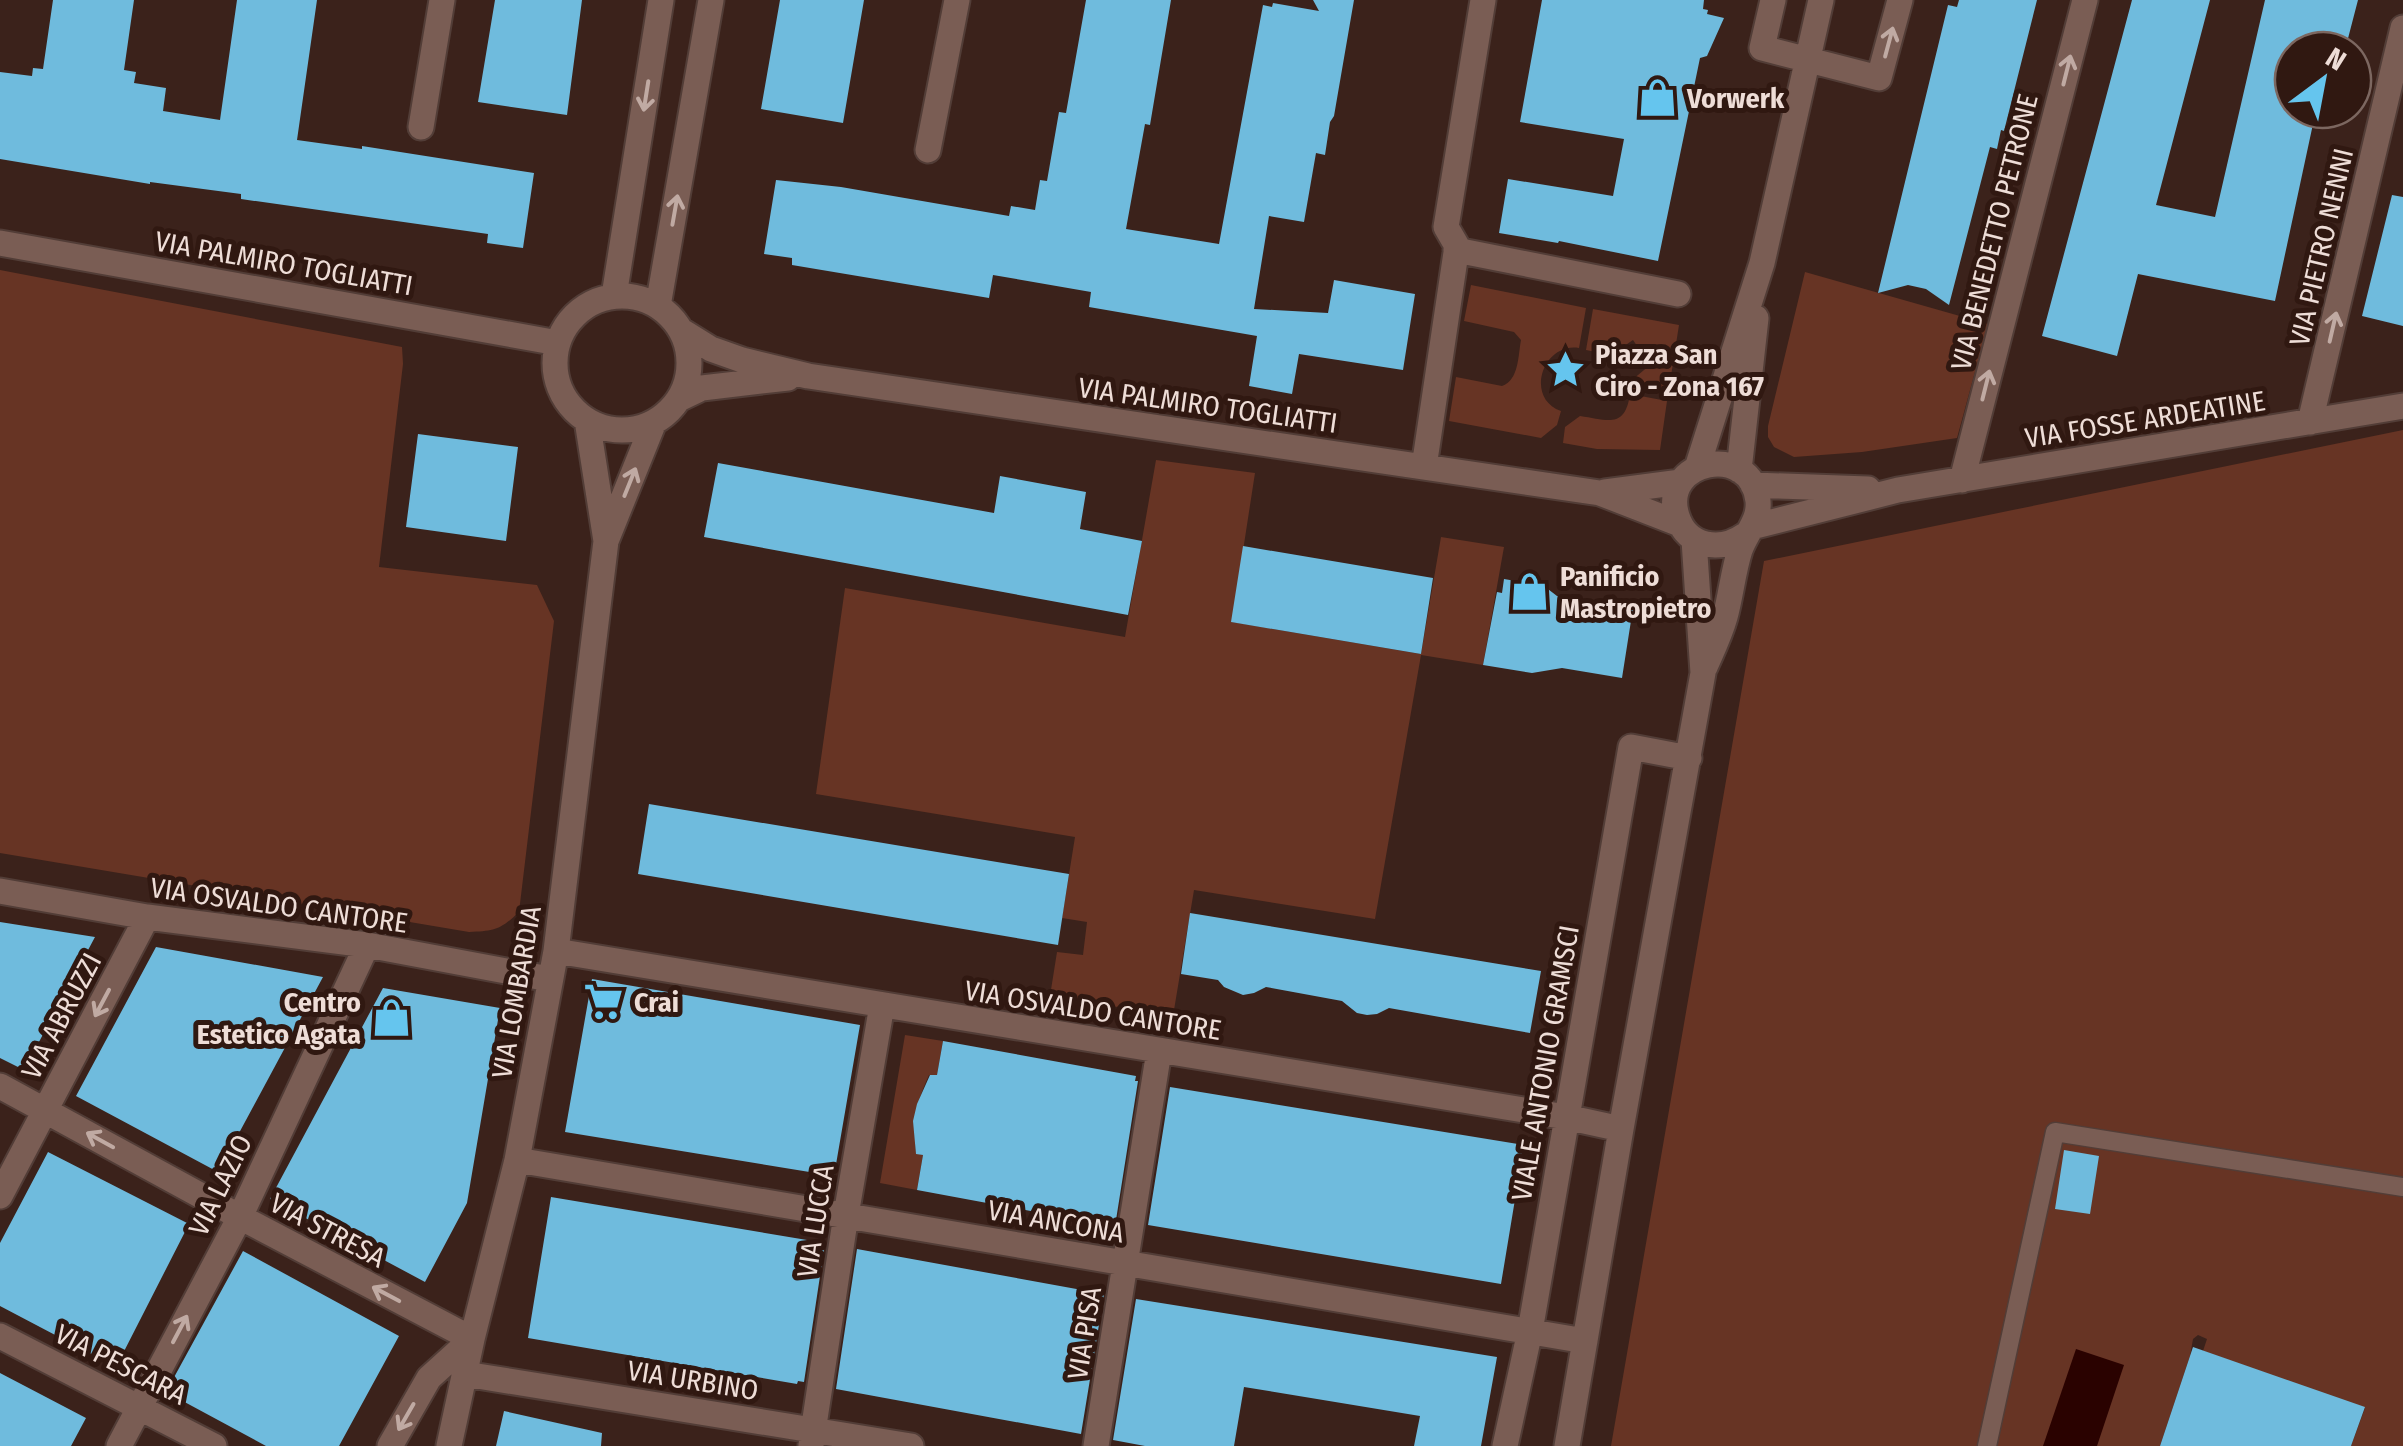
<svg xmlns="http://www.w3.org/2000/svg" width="2403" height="1446" viewBox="0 0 2403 1446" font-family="'Fira Sans Condensed',sans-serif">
  <rect width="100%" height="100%" fill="#3b221b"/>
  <path fill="#673424" d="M 0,270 L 402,347 L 403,364 L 379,567 L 537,585 L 554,621 L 519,912 C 500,930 495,931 469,932 L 0,853 Z
    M 1805,272 L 1988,324 L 1957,438 L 1862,452 L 1794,457 L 1774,447 L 1768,437 L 1768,426 Z
    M 1471,285 L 1586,308 L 1579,348 C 1543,342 1524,398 1561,411 L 1557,425 L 1541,438 L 1449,421 L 1456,377 L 1502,386 C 1519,380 1518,356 1521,340 L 1514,332 L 1464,321 Z
    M 1593,309 L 1679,325 L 1668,395 L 1631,388 L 1632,380 L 1650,365 L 1633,340 L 1611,355 L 1586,350 Z
    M 1630,394 L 1667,401 L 1660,450 L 1597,449 L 1563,443 L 1565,427 L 1580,416 C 1608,420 1625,429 1630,394 Z
    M 2403,430 L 2403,1446 L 2351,1446 L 2365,1408 L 2203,1351 L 2207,1339 L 2198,1335 L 2193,1339 L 2190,1356 L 2160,1446 L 1611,1446 L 1764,561 Z
    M 1156,460 L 1255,473 L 1232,622 L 1421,654 L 1441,537 L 1504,547 L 1483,665 L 1421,655 L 1375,919 L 1194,890 L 1173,1016 L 1050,996 L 1057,952 L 1083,955 L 1087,922 L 1062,918 L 1075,837 L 816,794 L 845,588 L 1125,637 Z
    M 905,1035 L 943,1041 L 937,1075 L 929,1075 C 915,1107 913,1118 916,1153 L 923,1155 L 917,1190 L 880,1183 Z"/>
  <path fill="#2a0200" d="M 2076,1349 L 2124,1365 L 2097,1446 L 2043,1446 Z"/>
  <path fill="#6fbbdd" d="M 53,0 L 134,0 L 124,70 L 136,72 L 134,83 L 166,88 L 163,111 L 220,120 L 237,0 L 317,0 L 297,140 L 362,149 L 362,146 L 534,173 L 523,248 L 487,243 L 488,234 L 241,199 L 241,194 L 150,182 L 150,184 L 0,159 L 0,72 L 32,76 L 33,68 L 43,69 Z
    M 495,0 L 582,0 L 567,115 L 478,102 Z
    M 780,0 L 864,0 L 843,123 L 761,109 Z
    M 1086,0 L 1171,0 L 1150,125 L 1145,124 L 1126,229 L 1219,244 L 1263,5 L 1272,7 L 1273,3 L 1319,11 L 1313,0 L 1354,0 L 1334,116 L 1330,122 L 1325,155 L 1316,153 L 1304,222 L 1269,216 L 1254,309 L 1328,313 L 1334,280 L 1415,294 L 1403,370 L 1299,354 L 1292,394 L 1249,386 L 1257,336 L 1089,307 L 1091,292 L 993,275 L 989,298 L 792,265 L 792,258 L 764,254 L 776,180 L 841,187 L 1009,216 L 1011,206 L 1035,210 L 1040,180 L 1047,181 L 1059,112 L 1066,113 Z
    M 1542,0 L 1704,0 L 1703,9 L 1708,10 L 1707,14 L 1724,18 L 1707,56 L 1700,58 L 1658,261 L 1559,241 L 1558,243 L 1499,233 L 1508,179 L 1613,196 L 1624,139 L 1520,122 Z
    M 1959,0 L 2037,0 L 2004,131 L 2001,130 L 1997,149 L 1990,147 L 1949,305 L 1926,289 L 1908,285 L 1878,293 L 1948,5 L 1957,7 Z
    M 2132,0 L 2210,0 L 2156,205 L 2215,217 L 2265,0 L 2358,0 L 2345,50 L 2293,50 L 2293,110 L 2316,110 L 2275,301 L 2138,274 L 2117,356 L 2042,336 Z
    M 2392,195 L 2403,197 L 2403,326 L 2362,316 Z
    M 418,434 L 518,447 L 506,541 L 406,527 Z
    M 718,463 L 994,513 L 1000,476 L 1086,492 L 1080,529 L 1142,541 L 1128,615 L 704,537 Z
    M 1243,546 L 1433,578 L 1421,654 L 1231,622 Z
    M 1504,579 L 1544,586 L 1557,596 L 1633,608 L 1622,678 L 1562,668 L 1532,673 L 1483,665 L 1497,592 L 1502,593 Z
    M 649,804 L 1069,874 L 1058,945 L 638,874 Z
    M 1190,913 L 1541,971 L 1530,1033 L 1389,1008 L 1377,1014 L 1367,1015 L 1357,1013 L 1342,1001 L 1266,987 L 1254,993 L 1243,995 L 1224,987 L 1218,980 L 1181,974 Z
    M 0,922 L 95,937 L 24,1070 L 0,1058 Z
    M 156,947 L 323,977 L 218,1172 L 76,1096 Z
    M 592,979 L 860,1025 L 834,1176 L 565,1132 Z
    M 383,988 L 500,1008 L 467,1203 L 425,1282 L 270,1199 Z
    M 943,1041 L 1136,1076 L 1135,1081 L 1138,1081 L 1116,1220 L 1112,1219 L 1111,1226 L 917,1190 L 923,1155 L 916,1154 L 913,1121 L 917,1104 L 930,1075 L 937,1075 Z
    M 1170,1087 L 1524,1145 L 1501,1284 L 1148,1225 Z
    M 2064,1150 L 2099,1156 L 2090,1214 L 2055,1209 Z
    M 48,1152 L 189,1224 L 116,1367 L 0,1306 L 0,1243 Z
    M 551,1197 L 825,1243 L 804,1382 L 798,1381 L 797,1384 L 528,1338 Z
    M 857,1249 L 1104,1294 L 1081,1434 L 836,1389 Z
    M 243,1251 L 399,1336 L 339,1446 L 266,1446 L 166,1392 Z
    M 1136,1299 L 1497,1357 L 1481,1446 L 1414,1446 L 1420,1416 L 1244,1387 L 1234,1446 L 1145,1446 L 1113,1440 Z
    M 2193,1347 L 2365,1407 L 2351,1446 L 2160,1446 Z
    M 0,1373 L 86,1418 L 71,1446 L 0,1446 Z
    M 504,1411 L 602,1433 L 601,1446 L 496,1446 Z"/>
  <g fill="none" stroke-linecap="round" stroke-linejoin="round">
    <defs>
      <path id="service" d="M 1987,1446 L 2055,1132 L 2403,1187"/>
      <path id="minor" d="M 1773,0 L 1762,48 L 1879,78 L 1900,0
        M 421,127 L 442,0
        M 928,150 L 957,0
        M 0,243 L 558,343
        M 1456,250 L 1678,294
        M 614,296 L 661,0
        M555 363a67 67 0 1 1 134 0a67 67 0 1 1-134 0Z
        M 658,306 L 711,0
        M 682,331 L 711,349 L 742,360 L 808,376 L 1600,493 L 1680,524
        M 679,399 L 702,388 L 788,378
        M 587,420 L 606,541
        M 2310,422 L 2403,28
        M 1424,467 L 1457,246 L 1446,227 L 1483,0
        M 1697,468 L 1762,263 L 1821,0
        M 1739,470 L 1756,318
        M 1962,480 L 2085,0
        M 1753,485 L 1868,489
        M 1605,492 L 1681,482
        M 1752,527 L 1898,490 L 2403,406
        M 1705,667 C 1712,651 1720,635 1725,617 C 1731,595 1733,572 1740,550 C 1746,533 1760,520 1758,501 C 1751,441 1659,460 1677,516 C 1687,548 1721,552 1745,535
        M 0,891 L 147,917 L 367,945 L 549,979
        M 556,951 L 1566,1117 L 1621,1129
        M 0,1086 L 240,1217 L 472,1339 L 429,1378 L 390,1446
        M 517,1160 L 1585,1341
        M 0,1196 L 147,917
        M 0,1336 L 214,1446
        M 465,1374 L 911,1446
        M 811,1445 L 846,1215 L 882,1005
        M 119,1446 L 240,1217 L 367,945
        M 449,1446 L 472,1339 L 517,1160 L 556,951 L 606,541 L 654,422
        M 1096,1446 L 1159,1051
        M 1505,1446 L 1530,1331 L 1631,747 L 1689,758
        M 1567,1446 L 1621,1129 L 1703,673 L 1694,540"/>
    </defs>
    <use href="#service" stroke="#523d37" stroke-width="21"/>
    <use href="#minor" stroke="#523d37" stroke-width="29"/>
    <use href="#service" stroke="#7a5d54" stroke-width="18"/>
    <use href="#minor" stroke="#7a5d54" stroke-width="25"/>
  </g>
  <defs><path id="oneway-shaft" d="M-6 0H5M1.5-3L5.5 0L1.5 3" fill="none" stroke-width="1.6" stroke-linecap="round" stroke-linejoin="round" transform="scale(2.5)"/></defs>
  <g stroke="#c0aaa3">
    <use href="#oneway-shaft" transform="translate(1889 42) rotate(-75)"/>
    <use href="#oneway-shaft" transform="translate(2067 70) rotate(-76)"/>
    <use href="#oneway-shaft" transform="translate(646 96) rotate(99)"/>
    <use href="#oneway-shaft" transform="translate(675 210) rotate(-80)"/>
    <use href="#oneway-shaft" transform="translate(2333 327) rotate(-77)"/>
    <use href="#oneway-shaft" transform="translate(1986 385) rotate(-76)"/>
    <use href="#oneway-shaft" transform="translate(630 482) rotate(-68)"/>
    <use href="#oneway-shaft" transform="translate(102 1003) rotate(118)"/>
    <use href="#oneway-shaft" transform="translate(100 1140) rotate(-151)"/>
    <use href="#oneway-shaft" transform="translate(386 1294) rotate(-152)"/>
    <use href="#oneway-shaft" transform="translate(180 1329) rotate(-62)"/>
    <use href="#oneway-shaft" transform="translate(406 1417) rotate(120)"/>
  </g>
  <defs>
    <symbol id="shop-bare" viewBox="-9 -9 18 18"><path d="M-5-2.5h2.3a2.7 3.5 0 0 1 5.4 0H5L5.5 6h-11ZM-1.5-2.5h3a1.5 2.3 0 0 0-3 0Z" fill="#65c5ee" stroke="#301811" stroke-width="2.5" paint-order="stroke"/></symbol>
    <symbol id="sight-bare" viewBox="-9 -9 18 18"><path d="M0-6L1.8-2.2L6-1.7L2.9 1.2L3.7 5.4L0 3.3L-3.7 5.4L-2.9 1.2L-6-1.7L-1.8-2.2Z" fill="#65c5ee" stroke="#301811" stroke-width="2.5" paint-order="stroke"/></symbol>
    <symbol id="supermarket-bare" viewBox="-9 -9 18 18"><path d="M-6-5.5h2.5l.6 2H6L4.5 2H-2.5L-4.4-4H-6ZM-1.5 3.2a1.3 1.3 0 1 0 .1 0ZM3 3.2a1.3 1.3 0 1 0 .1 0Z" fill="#65c5ee" stroke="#301811" stroke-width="2.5" paint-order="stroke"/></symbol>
  </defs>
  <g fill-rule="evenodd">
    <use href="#shop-bare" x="1630" y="70" width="55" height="55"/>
    <use href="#sight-bare" x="1538" y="342" width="55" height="55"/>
    <use href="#shop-bare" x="1502" y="564" width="55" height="55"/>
    <use href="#supermarket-bare" x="576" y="974" width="55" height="55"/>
    <use href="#shop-bare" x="364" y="990" width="55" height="55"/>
  </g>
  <g text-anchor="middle" stroke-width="10" stroke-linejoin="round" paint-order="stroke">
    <g font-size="28" font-weight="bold" fill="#eeddd7" stroke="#301811" text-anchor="start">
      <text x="1687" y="108">Vorwerk</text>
      <text x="1595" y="364">Piazza San<tspan x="1595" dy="32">Ciro - Zona 167</tspan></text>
      <text x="1560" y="586">Panificio<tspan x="1560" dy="32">Mastropietro</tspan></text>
      <text x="361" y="1012" text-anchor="end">Centro<tspan x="361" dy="32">Estetico Agata</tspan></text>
      <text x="634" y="1012">Crai</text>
    </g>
    <g font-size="28" fill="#eeddd7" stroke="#301811">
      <text transform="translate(1994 232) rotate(-76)" y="10">VIA BENEDETTO PETRONE</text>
      <text transform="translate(2321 247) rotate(-77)" y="10">VIA PIETRO NENNI</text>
      <text transform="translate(284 263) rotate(10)" y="10">VIA PALMIRO TOGLIATTI</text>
      <text transform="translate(1208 405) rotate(8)" y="10">VIA PALMIRO TOGLIATTI</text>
      <text transform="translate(2145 419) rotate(-9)" y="10">VIA FOSSE ARDEATINE</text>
      <text transform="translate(279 905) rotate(8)" y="10">VIA OSVALDO CANTORE</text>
      <text transform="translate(516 992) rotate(-80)" y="10">VIA LOMBARDIA</text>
      <text transform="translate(1093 1010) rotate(9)" y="10">VIA OSVALDO CANTORE</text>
      <text transform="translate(61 1016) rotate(-62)" y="10">VIA ABRUZZI</text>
      <text transform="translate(1545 1063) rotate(-80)" y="10">VIALE ANTONIO GRAMSCI</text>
      <text transform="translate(220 1185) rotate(-64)" y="10">VIA LAZIO</text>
      <text transform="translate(815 1221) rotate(-81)" y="10">VIA LUCCA</text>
      <text transform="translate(1056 1221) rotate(10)" y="10">VIA ANCONA</text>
      <text transform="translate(328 1230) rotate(28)" y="10">VIA STRESA</text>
      <text transform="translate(1084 1333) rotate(-81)" y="10">VIA PISA</text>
      <text transform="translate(121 1364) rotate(27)" y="10">VIA PESCARA</text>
      <text transform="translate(693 1380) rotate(9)" y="10">VIA URBINO</text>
    </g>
  </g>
  <g transform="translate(2323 80) rotate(32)"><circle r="48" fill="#301811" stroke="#7c6760" stroke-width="2.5"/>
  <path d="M0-8L18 38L0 25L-18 38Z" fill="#65c5ee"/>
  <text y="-15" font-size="28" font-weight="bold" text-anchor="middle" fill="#eeddd7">N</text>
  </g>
</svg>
